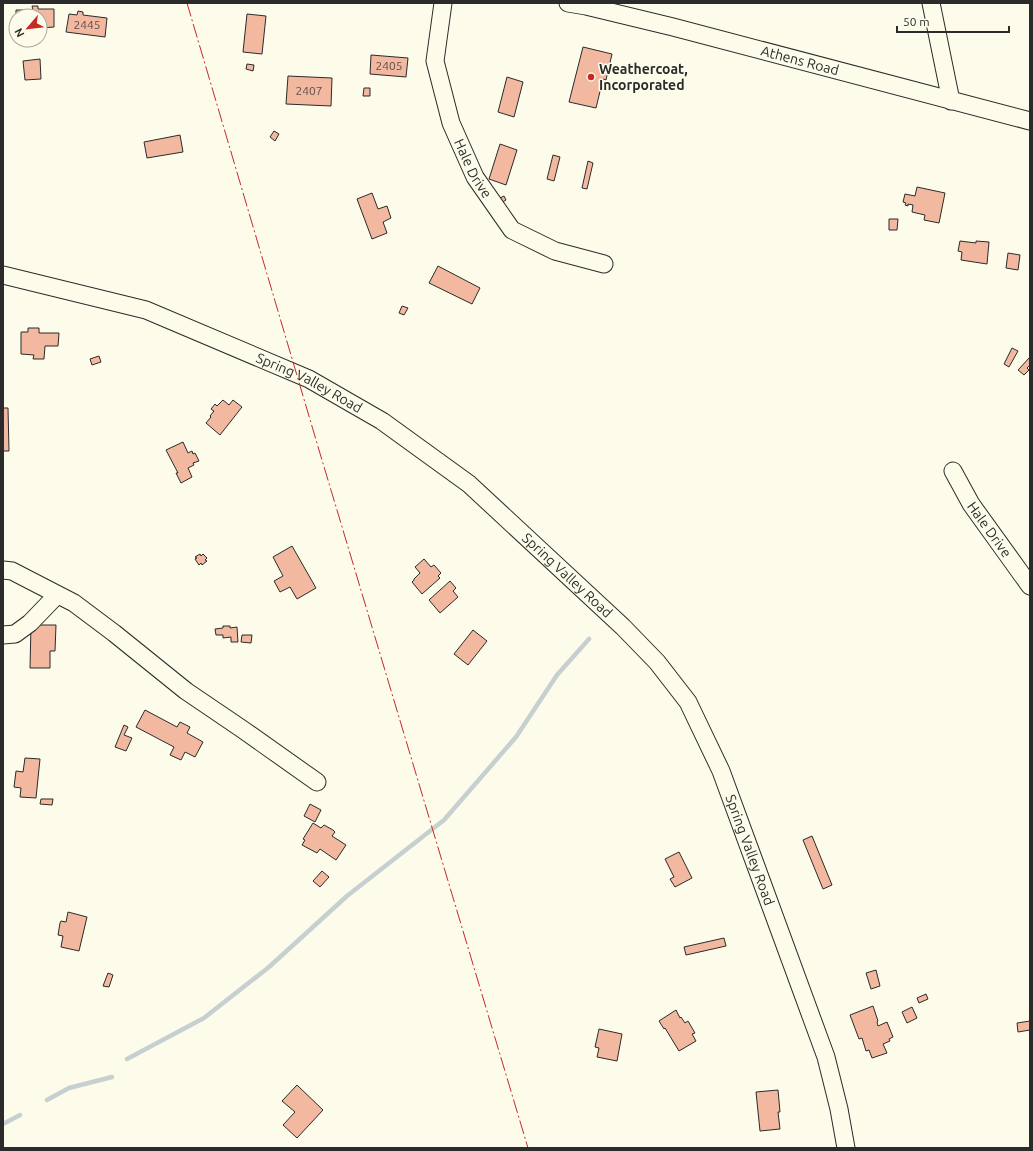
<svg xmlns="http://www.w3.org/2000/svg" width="1033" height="1151" viewBox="0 0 1033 1151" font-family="Ubuntu,sans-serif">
  <rect width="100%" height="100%" fill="#fdfbea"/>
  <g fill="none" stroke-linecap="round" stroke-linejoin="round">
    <path stroke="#c7d0d0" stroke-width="4.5" d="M 127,1059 L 204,1018 L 269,967 L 347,896 L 444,820 L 516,737 L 557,675 L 589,639
      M 47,1100 L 69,1088 L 112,1077
      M 3,1124 L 20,1115"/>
  </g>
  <path fill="#f2b8a0" stroke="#2b2b2b" d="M 32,6 L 38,6 L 38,9 L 54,9 L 54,27 L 40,28 L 40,16 L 16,16 L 16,10 L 33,10 Z
    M 78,11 L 83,12 L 83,15 L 107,18 L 105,37 L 66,32 L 69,14 L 77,15 Z
    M 247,14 L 266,16 L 262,54 L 243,52 Z
    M 583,47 L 612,54 L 606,80 L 603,79 L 596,108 L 569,102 Z
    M 371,55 L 408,58 L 406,77 L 370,74 Z
    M 40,59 L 41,79 L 25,80 L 23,61 Z
    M 247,64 L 254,65 L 253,71 L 246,69 Z
    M 288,76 L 332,78 L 331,106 L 286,104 Z
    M 507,77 L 523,82 L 514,117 L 498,112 Z
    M 364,88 L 370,88 L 370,96 L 363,96 Z
    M 274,131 L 279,134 L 275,141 L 270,137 Z
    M 180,135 L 183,152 L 147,158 L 144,142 Z
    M 500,144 L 517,150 L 506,185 L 489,179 Z
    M 553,155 L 560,157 L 554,181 L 547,179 Z
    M 588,161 L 593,163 L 587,189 L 582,188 Z
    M 917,187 L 945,193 L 939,223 L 924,220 L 925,215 L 912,212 L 913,205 L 908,204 L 908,206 L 905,205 L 906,203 L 903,202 L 905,194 L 915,196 Z
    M 372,193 L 378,209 L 387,206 L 391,218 L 383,222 L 387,233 L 372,239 L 357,199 Z
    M 504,196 L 506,200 L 501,203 L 498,199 Z
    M 889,219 L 898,219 L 897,230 L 889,230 Z
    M 960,241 L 976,243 L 976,241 L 989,242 L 987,264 L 961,260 L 962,252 L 958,251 Z
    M 1008,253 L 1020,255 L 1018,270 L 1006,268 Z
    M 438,266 L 480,288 L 472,304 L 429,283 Z
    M 402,306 L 408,308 L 404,315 L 399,313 Z
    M 28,328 L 39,328 L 39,333 L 59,333 L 58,346 L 45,346 L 44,359 L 33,359 L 34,355 L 21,354 L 21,332 L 28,332 Z
    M 1012,348 L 1018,351 L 1009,367 L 1004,364 Z
    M 99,356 L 101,362 L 92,365 L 90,359 Z
    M 1030,357 L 1030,365 L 1027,368 L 1029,370 L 1024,375 L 1018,370 Z
    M 223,400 L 229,405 L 233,400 L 242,407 L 220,435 L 206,423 L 211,417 L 210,416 L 214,411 L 211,409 L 215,404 L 217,406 Z
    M 3,408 L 8,408 L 9,451 L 3,451 Z
    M 183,442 L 188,453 L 192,451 L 193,454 L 195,453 L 199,461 L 193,463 L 194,465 L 188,468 L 192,477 L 181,483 L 176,473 L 178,473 L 166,450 Z
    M 292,546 L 316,588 L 297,599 L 290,587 L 280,592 L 274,581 L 283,576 L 273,557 Z
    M 200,554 L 201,556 L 203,554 L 207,558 L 205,560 L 207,561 L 202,565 L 201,563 L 199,565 L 195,559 L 197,558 L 195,557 Z
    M 424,559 L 431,567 L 434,565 L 441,573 L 438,576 L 440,578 L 422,594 L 412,582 L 414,580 L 414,579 L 420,573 L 415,567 Z
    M 450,581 L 456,588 L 453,591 L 458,597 L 440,613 L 429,600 Z
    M 31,625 L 56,625 L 55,651 L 50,651 L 50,668 L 30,668 Z
    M 223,626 L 230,626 L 230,628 L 237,627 L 238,642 L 231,642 L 231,637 L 223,638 L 223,635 L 216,635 L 215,629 L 223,628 Z
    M 473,630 L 487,641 L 468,665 L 454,654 Z
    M 242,635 L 252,635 L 251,643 L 241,642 Z
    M 145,710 L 177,727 L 180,722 L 190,727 L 187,733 L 203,742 L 195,757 L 185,752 L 181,760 L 170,755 L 174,747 L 136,727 Z
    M 124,725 L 128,727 L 124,735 L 132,738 L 126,751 L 115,747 Z
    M 25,758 L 40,759 L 36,798 L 20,797 L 21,788 L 14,787 L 16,771 L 23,772 Z
    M 41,799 L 53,799 L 52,805 L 40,804 Z
    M 310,804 L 321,810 L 315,822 L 304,816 Z
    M 313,823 L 321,828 L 324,825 L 333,830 L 335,832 L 332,836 L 346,845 L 336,860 L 320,849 L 317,853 L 302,845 L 305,840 L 303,839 Z
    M 812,836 L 832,885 L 823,889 L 803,840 Z
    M 679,852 L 692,878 L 675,887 L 670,879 L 674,877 L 665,859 Z
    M 322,871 L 329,877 L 320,887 L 313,881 Z
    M 68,912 L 87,917 L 79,951 L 61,947 L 63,936 L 58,935 L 60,923 L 61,921 L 66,922 Z
    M 724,938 L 726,946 L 686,955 L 684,947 Z
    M 876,970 L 880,986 L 871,989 L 866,973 Z
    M 108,973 L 113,975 L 109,987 L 103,986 Z
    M 926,994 L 928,999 L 919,1003 L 917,998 Z
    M 873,1006 L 878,1021 L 877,1022 L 878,1026 L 887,1022 L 893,1037 L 889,1039 L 890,1041 L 883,1044 L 887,1053 L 872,1058 L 869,1050 L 866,1051 L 862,1038 L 859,1039 L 850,1015 Z
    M 912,1007 L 917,1018 L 907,1023 L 902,1012 Z
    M 676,1010 L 680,1018 L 681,1017 L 685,1023 L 688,1021 L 695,1033 L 692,1034 L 696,1041 L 679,1051 L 665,1028 L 664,1029 L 659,1021 Z
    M 1030,1021 L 1030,1030 L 1018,1032 L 1017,1023 Z
    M 599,1029 L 622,1034 L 617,1061 L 597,1057 L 599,1048 L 595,1047 Z
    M 297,1085 L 323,1110 L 297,1138 L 283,1125 L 295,1112 L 282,1101 Z
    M 778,1090 L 780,1112 L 778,1112 L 780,1129 L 760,1131 L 756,1092 Z"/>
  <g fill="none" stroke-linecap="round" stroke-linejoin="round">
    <defs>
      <g id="minor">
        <path id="s1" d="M 443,3 L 435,61 L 451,123 L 475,177 L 512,230 L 555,251 L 604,264"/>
        <path id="s2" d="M 568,3 L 586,6 L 673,27 L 1030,121"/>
        <path d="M 931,3 L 951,101"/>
        <path id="s3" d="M 3,275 L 146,310 L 309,379 L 382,421 L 469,484 L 623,627 L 657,662 L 688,702 L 721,771 L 826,1057 L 839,1109 L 846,1148"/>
        <path id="s4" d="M 953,471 L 971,504 L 1030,586"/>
        <path d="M 3,570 L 12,571 L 74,603 L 114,633 L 186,691 L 242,729 L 317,782"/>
        <path d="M 3,635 L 15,634 L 30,623 L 57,595"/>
      </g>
    </defs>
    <use href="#minor" stroke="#2b2b2b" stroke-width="19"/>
    <use href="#minor" stroke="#fdfbea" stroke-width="17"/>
    <path stroke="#c62828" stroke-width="1" stroke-dasharray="14 3 2 3" stroke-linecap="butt" d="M 187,3 L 319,450 L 528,1148"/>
  </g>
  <circle fill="#c62828" stroke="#fdfbea" stroke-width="1.5" cx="591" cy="77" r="4"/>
  <g text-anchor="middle" stroke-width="3" stroke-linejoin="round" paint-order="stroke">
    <g font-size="12" fill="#5d4e48">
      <text x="87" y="29">2445</text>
      <text x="389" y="70">2405</text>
      <text x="309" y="95">2407</text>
    </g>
    <g font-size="14" fill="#2b2b2b" stroke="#fdfbea">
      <text dy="5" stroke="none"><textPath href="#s2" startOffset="239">Athens Road</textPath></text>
      <text dy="5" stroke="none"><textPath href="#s1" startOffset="173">Hale Drive</textPath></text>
      <text dy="5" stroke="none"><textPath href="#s3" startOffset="326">Spring Valley Road</textPath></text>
      <text dy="5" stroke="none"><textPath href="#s4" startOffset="69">Hale Drive</textPath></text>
      <text dy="5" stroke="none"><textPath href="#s3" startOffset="650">Spring Valley Road</textPath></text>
      <text dy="5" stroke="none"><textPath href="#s3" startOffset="986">Spring Valley Road</textPath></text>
    </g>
    <g font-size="14" font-weight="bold" fill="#2b2b2b" stroke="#fdfbea" text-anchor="start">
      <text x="599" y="74">Weathercoat,<tspan x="599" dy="16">Incorporated</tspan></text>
    </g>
  </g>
  <rect width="1033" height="1151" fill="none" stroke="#2b2b2b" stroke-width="8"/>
  <g transform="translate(28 28) rotate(242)"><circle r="19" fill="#fdfbea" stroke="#a9a89e"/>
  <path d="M0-3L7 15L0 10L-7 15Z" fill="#c62828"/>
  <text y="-6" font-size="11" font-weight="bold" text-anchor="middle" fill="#2b2b2b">N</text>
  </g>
  <path d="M897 26v6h112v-6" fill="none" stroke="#2b2b2b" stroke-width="2"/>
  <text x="903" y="26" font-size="12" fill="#2b2b2b" stroke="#fdfbea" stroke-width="3" paint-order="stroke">50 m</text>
</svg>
